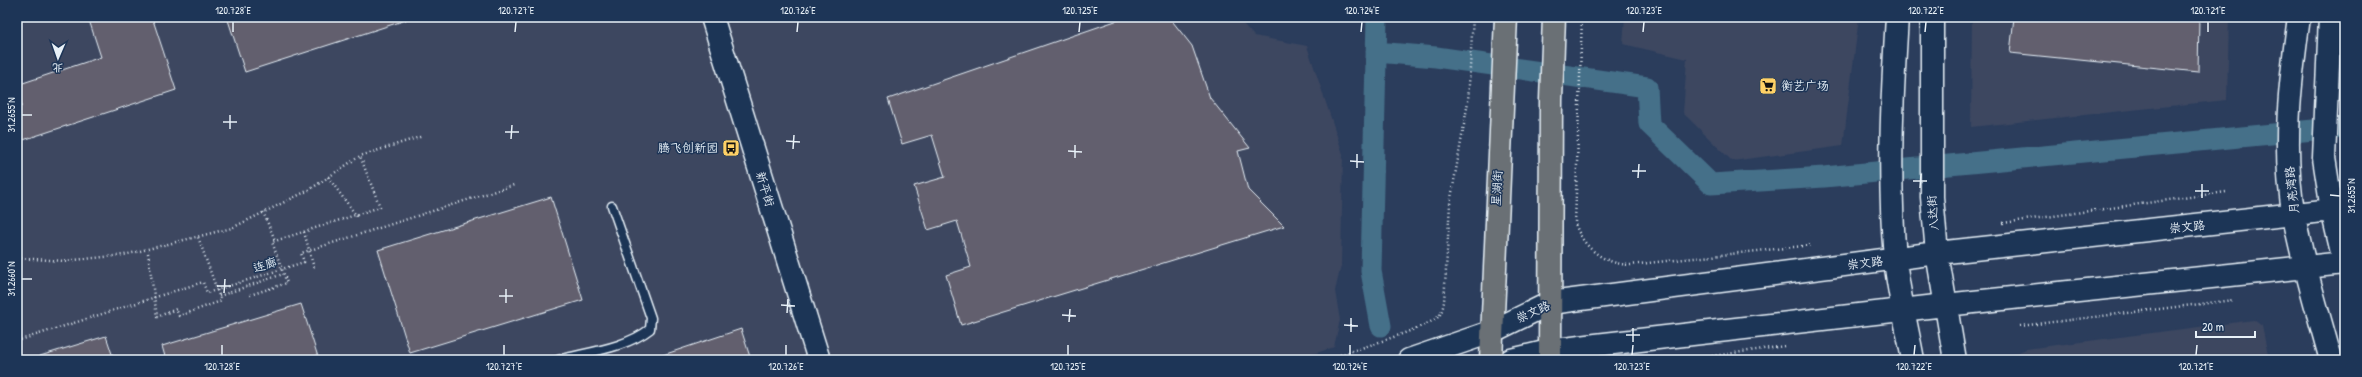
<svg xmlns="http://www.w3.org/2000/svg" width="2362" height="377" viewBox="0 0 2362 377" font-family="'Patrick Hand','LXGW WenKai TC',sans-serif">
  <rect width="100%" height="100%" fill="#2b3d5c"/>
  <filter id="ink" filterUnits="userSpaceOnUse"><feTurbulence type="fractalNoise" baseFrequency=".025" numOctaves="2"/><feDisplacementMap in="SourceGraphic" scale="8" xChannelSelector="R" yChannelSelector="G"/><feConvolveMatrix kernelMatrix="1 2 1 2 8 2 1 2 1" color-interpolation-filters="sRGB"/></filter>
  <g filter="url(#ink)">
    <path fill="#3c4761" d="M 17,17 L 1237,17 L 1254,36 L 1307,46 L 1343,154 L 1341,266 L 1335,291 L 1340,320 L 1334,347 L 1296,360 L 17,360 Z
      M 1625,17 L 1859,17 L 1843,146 L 1732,161 L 1683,113 L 1687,59 L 1623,44 Z
      M 1972,17 L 2229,17 L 2227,100 L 1971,127 Z
      M 2254,320 L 2262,326 L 2269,360 L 2009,360 L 2014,354 L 2026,349 Z"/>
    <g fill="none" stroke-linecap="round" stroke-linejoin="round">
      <path stroke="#446f89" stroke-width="21" d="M 1377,17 L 1371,271 L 1381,326
        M 1376,52 L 1436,57 L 1647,87 L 1649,124 L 1711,184 L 1824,177 L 2345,127"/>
    </g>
    <path fill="#625f6e" stroke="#e8f1f8" d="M 88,17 L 152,17 L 176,90 L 17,142 L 17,108 L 22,106 L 17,85 L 101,57 Z
      M 227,17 L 406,17 L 406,20 L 245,72 Z
      M 1127,17 L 1169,17 L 1192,46 L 1210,98 L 1250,148 L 1238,151 L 1248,190 L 1284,226 L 961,325 L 946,275 L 971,267 L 957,221 L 928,230 L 914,186 L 945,177 L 932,135 L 902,144 L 888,99 Z
      M 2014,17 L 2199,17 L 2198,72 L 2010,53 Z
      M 551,197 L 583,300 L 410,353 L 378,250 Z
      M 301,304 L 319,360 L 166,360 L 162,346 Z
      M 741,329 L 751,360 L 658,360 L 657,357 Z
      M 106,336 L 114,360 L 41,360 L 40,356 Z"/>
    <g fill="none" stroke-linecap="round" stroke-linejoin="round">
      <defs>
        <path id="lane" d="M 558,360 C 588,352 626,348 650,329 L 651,318 L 612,206"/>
        <path id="secondary" d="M 712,17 L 819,360
          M 1897,17 C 1892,98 1888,177 1895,258 C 1898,292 1907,326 1913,360
          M 1932,17 L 1932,197 L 1937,253 L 1955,360
          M 2299,17 C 2290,83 2282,150 2294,216 C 2303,265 2318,312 2331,360
          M 2330,17 L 2324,158 L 2332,210 L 2345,265
          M 1409,360 L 1491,332 L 1550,303 L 1937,253 L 2332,210
          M 1511,360 L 1549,351 L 1596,345 L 1945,305 L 2344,263"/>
        <path id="primary" d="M 1491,360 L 1506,17
          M 1550,360 L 1551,100 L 1554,17"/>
      </defs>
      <use href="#lane" stroke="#e8f1f8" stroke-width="11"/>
      <use href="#secondary" stroke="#e8f1f8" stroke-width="25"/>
      <use href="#primary" stroke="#e8f1f8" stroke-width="25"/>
      <path stroke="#e8f1f8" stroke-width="2.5" stroke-dasharray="1 3" stroke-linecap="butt" d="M 1582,17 L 1575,223 C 1583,248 1604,264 1630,265 L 1812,245
        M 328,177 L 358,218
        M 263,212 L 275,240
        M 2003,223 L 2226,192
        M 304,232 L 314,268
        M 148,253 L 157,317 L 176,309 L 179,316 L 221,301 L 198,237
        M 17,258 L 64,261 L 124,255 L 232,228 L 309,190 L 360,156 L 423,136
        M 250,295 L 287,283 L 272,242 L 380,207 L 360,156
        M 219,296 L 283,274
        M 2020,326 L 2233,300
        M 1325,360 C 1344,353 1429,328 1439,316 C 1442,312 1443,307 1444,302 L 1450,204 L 1468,102 L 1473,17
        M 1684,360 L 1785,346"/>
      <use href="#lane" stroke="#1d3557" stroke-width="8"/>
      <use href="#secondary" stroke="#1d3557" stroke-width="22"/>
      <use href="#primary" stroke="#6a7074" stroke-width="22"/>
      <path stroke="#e8f1f8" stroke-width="2.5" stroke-dasharray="1 3" stroke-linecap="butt" d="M 17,341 L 203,282 L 207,293 L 304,262 L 301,253 L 514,185"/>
    </g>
  </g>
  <path fill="none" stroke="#e8f1f8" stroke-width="1.5" d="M 233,32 L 233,22M 515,32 L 516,22M 797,32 L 798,22M 1079,32 L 1080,22M 1361,32 L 1362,22M 1643,32 L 1644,22M 1925,32 L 1926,22M 2208,32 L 2208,22M 22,115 L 32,115M 223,122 L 237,122M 230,129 L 230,115M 505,132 L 519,132M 511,139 L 512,125M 786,141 L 800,142M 793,149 L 794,135M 1068,151 L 1082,152M 1075,158 L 1075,145M 1350,161 L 1364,162M 1357,168 L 1357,154M 1632,171 L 1646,171M 1638,178 L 1639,164M 1913,181 L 1927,181M 1920,188 L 1921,174M 2195,191 L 2209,191M 2330,195 L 2340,196M 2202,198 L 2202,184M 22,279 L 32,279M 217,286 L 231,286M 224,293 L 225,279M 499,296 L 513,296M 506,303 L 506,289M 781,305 L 795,306M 787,313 L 788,299M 1062,315 L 1076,316M 1069,322 L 1070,309M 1344,325 L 1358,326M 1351,332 L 1351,318M 1626,335 L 1640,335M 1633,342 L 1633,328M 222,355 L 222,345M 504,355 L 504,345M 786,355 L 786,345M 1068,355 L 1068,345M 1350,355 L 1350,345M 1632,355 L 1633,345M 1914,355 L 1915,345M 2196,355 L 2197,345"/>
  <defs>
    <symbol id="supermarket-square" viewBox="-11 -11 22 22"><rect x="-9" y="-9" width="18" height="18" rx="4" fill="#ffd166" stroke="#1d3557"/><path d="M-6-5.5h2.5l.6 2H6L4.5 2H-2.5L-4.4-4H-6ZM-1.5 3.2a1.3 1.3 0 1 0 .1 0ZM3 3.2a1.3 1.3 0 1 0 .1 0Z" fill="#111"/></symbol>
    <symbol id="bus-square" viewBox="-11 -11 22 22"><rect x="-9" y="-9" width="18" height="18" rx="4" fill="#ffd166" stroke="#1d3557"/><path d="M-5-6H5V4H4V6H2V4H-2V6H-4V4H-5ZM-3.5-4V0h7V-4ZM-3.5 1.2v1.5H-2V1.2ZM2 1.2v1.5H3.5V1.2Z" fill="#111"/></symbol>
  </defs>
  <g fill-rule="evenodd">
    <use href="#supermarket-square" x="1758" y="76" width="20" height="20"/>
    <use href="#bus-square" x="721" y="138" width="20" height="20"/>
  </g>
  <g text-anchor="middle" stroke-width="3" stroke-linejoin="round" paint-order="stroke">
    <g font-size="12" fill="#e8f1f8" stroke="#1d3557" text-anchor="start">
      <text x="1781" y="90">衡艺广场</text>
      <text x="718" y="152" text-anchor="end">腾飞创新园</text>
    </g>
    <g font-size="12" fill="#e8f1f8" stroke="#1d3557">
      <text transform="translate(1497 188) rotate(-87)" y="4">星湖街</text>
      <text transform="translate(765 189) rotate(73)" y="4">新平街</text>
      <text transform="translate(2292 190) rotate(-96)" y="4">月亮湾路</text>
      <text transform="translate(1933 213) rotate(-95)" y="4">八达街</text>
      <text transform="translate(2187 227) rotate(-6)" y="4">崇文路</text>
      <text transform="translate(1865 263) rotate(-7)" y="4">崇文路</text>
      <text transform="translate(265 265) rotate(-18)" y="4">连廊</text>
      <text transform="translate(1533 312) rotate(-24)" y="4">崇文路</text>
    </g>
  </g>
  <rect width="2362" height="377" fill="none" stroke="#1d3557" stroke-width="44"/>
  <g transform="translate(58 58) rotate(182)" stroke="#1d3557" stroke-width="3" paint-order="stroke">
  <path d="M0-3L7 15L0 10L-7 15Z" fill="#e8f1f8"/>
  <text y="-6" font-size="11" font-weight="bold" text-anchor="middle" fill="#e8f1f8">北</text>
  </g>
  <path d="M2196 331v6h59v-6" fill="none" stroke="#e8f1f8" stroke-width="2"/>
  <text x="2202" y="331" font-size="12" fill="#e8f1f8" stroke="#1d3557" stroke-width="3" paint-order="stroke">20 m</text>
  <rect x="22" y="22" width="2318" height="333" fill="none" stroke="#e8f1f8" stroke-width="1.5"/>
  <g font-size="10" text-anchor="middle" fill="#e8f1f8">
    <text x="233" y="14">120.728°E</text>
    <text x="516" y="14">120.727°E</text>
    <text x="798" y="14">120.726°E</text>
    <text x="1080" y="14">120.725°E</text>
    <text x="1362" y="14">120.724°E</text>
    <text x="1644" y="14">120.723°E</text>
    <text x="1926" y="14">120.722°E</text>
    <text x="2208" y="14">120.721°E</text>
    <text transform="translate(11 115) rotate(-90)" y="4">31.2655°N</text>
    <text transform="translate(2351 196) rotate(-90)" y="4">31.2655°N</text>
    <text transform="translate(11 279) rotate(-90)" y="4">31.2660°N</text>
    <text x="222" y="370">120.728°E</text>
    <text x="504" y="370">120.727°E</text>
    <text x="786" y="370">120.726°E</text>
    <text x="1068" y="370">120.725°E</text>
    <text x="1350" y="370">120.724°E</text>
    <text x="1632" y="370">120.723°E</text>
    <text x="1914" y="370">120.722°E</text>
    <text x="2196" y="370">120.721°E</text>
  </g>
</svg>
